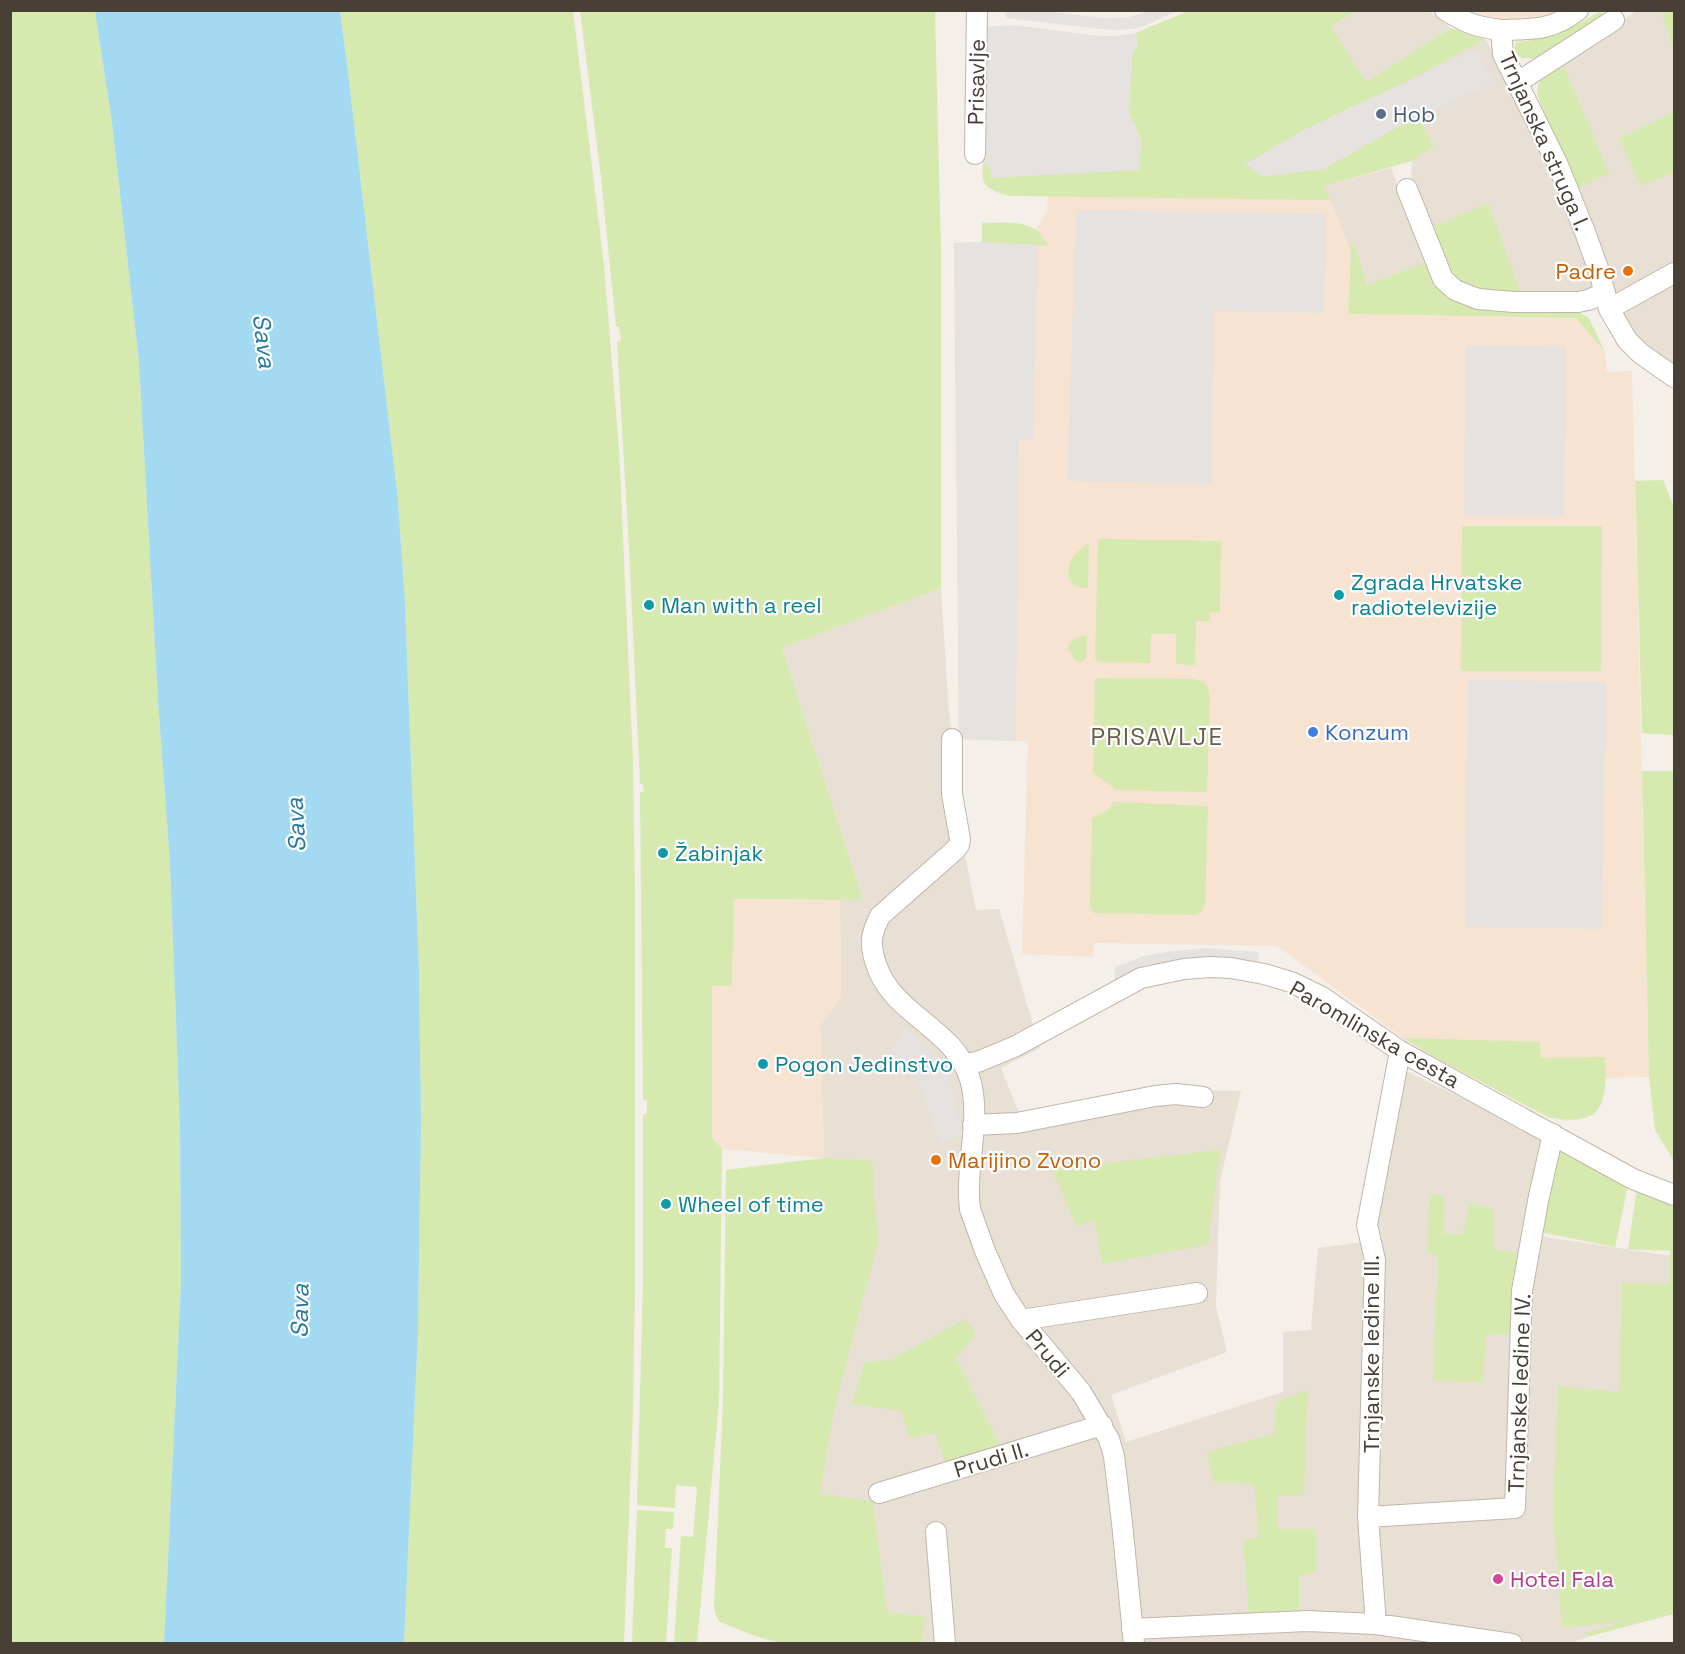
<svg xmlns="http://www.w3.org/2000/svg" width="1685" height="1654" viewBox="0 0 1685 1654" font-family="'Space Grotesk',sans-serif">
  <rect width="100%" height="100%" fill="#f4efe8"/>
  <path fill="#e8e0d5" d="M 1428,10 L 1451,28 L 1366,82 L 1331,26 L 1356,11 Z
    M 1636,11 L 1661,11 L 1674,51 L 1674,112 L 1620,138 L 1641,186 L 1674,173 L 1674,369 L 1645,349 L 1626,320 L 1575,190 L 1563,64 Z
    M 1485,39 L 1514,85 L 1535,133 L 1597,283 L 1593,289 L 1581,295 L 1522,296 L 1427,229 L 1411,182 L 1412,161 L 1434,147 L 1402,84 Z
    M 1391,168 L 1428,261 L 1367,285 L 1356,248 L 1346,239 L 1324,186 Z
    M 941,588 L 949,713 L 959,774 L 965,855 L 976,910 L 999,909 L 1040,1048 L 1001,1068 L 1020,1115 L 1185,1090 L 1241,1091 L 1220,1181 L 1216,1306 L 1227,1352 L 1111,1395 L 1126,1442 L 1283,1392 L 1283,1332 L 1311,1330 L 1318,1248 L 1363,1242 L 1392,1064 L 1560,1146 L 1539,1236 L 1665,1255 L 1674,1255 L 1674,1613 L 1587,1637 L 1568,1644 L 924,1644 L 923,1632 L 887,1613 L 873,1501 L 820,1495 L 872,1160 L 824,1158 L 820,1025 L 841,998 L 840,900 L 863,900 L 782,648 Z"/>
  <path fill="#f6e3d2" d="M 1462,11 L 1567,11 L 1545,20 L 1487,21 Z
    M 1324,186 L 1351,250 L 1348,314 L 1576,318 L 1605,352 L 1607,372 L 1632,371 L 1649,1077 L 1606,1078 L 1602,1103 L 1593,1115 L 1582,1119 L 1567,1121 L 1548,1117 L 1438,1059 L 1403,1038 L 1277,946 L 1094,943 L 1093,957 L 1022,954 L 1028,741 L 959,739 L 954,243 L 981,242 L 982,223 L 1021,224 L 1035,230 L 1047,212 L 1048,196 Z
    M 734,899 L 840,900 L 841,998 L 820,1025 L 824,1158 L 722,1149 L 712,1138 L 712,986 L 732,986 Z"/>
  <path fill="#d6e9af" d="M 11,11 L 95,11 L 112,123 L 139,362 L 158,701 L 170,863 L 180,1129 L 181,1283 L 164,1643 L 11,1644 Z
    M 340,11 L 573,11 L 604,265 L 619,449 L 633,760 L 635,894 L 635,1286 L 633,1412 L 624,1643 L 404,1643 L 418,1332 L 421,1121 L 419,970 L 405,603 L 398,500 L 347,63 Z
    M 580,11 L 935,11 L 941,252 L 941,588 L 782,648 L 863,900 L 734,899 L 732,986 L 712,986 L 712,1138 L 722,1149 L 719,1401 L 697,1643 L 674,1643 L 681,1536 L 693,1537 L 697,1487 L 676,1485 L 675,1508 L 637,1505 L 643,1283 L 643,1115 L 647,1113 L 647,1101 L 643,1099 L 640,793 L 644,791 L 643,785 L 640,783 L 629,548 L 617,342 L 621,340 L 619,327 L 616,326 L 601,177 Z
    M 1188,11 L 1356,11 L 1331,26 L 1366,82 L 1451,28 L 1485,39 L 1403,84 L 1434,147 L 1412,161 L 1324,186 L 1330,200 L 1011,196 C 1001,194 986,190 983,179 C 982,174 983,168 983,163 L 989,164 L 992,178 L 1141,140 L 1129,112 L 1132,55 L 1137,45 L 1136,33 Z
    M 1661,11 L 1674,11 L 1674,51 Z
    M 1599,12 L 1606,15 L 1539,59 L 1522,58 L 1515,54 L 1514,49 L 1516,42 L 1529,41 L 1530,38 L 1561,33 Z
    M 1563,64 L 1609,173 L 1575,190 L 1537,94 L 1539,82 Z
    M 1674,112 L 1674,173 L 1641,186 L 1619,138 Z
    M 1488,203 L 1522,296 L 1486,294 L 1452,279 L 1427,229 Z
    M 982,223 C 999,223 1022,220 1036,230 C 1041,234 1045,241 1049,246 L 982,242 Z
    M 1346,239 L 1356,248 L 1367,285 L 1428,261 L 1443,292 L 1577,311 L 1589,318 L 1605,352 L 1576,318 L 1348,314 L 1351,250 Z
    M 1663,480 L 1674,507 L 1674,735 L 1642,733 L 1635,481 Z
    M 1462,526 L 1602,526 L 1601,671 L 1461,671 Z
    M 1098,539 L 1221,541 L 1220,613 L 1210,612 L 1210,621 L 1196,621 L 1195,665 L 1176,664 L 1176,634 L 1151,634 L 1150,663 L 1098,662 L 1095,658 Z
    M 1089,543 L 1088,588 C 1067,588 1064,573 1073,557 C 1077,551 1083,547 1089,543 Z
    M 1081,636 L 1087,636 L 1086,658 L 1082,662 C 1075,662 1072,657 1070,651 L 1067,651 L 1071,641 Z
    M 1095,678 L 1194,679 L 1204,682 L 1208,688 L 1210,698 L 1207,792 L 1115,790 C 1109,781 1098,780 1093,772 Z
    M 1642,771 L 1674,771 L 1674,1161 L 1655,1130 L 1649,1077 Z
    M 1113,802 L 1208,806 L 1205,903 C 1204,910 1201,913 1195,915 L 1094,913 L 1090,908 L 1092,818 C 1100,815 1110,811 1113,802 Z
    M 1403,1038 L 1540,1042 L 1541,1058 L 1605,1057 C 1607,1106 1603,1127 1548,1117 L 1438,1059 Z
    M 1559,1148 L 1628,1185 L 1615,1247 L 1540,1232 Z
    M 1220,1150 L 1208,1245 L 1102,1264 L 1095,1221 L 1076,1226 L 1052,1169 Z
    M 824,1158 L 872,1160 L 878,1242 L 834,1411 L 820,1494 L 873,1501 L 887,1612 L 925,1617 L 923,1632 L 924,1643 L 781,1643 L 755,1636 L 720,1622 L 716,1616 L 714,1607 L 723,1402 L 726,1170 Z
    M 1637,1188 L 1674,1207 L 1674,1614 L 1586,1637 L 1585,1634 L 1589,1632 L 1624,1622 L 1562,1628 L 1553,1513 L 1558,1386 L 1619,1392 L 1622,1283 L 1670,1284 L 1670,1251 L 1628,1249 Z
    M 1429,1194 L 1444,1195 L 1443,1234 L 1463,1234 L 1470,1203 L 1493,1209 L 1494,1249 L 1523,1254 L 1515,1334 L 1486,1335 L 1483,1383 L 1433,1380 L 1438,1257 L 1428,1252 Z
    M 965,1319 L 976,1333 L 956,1358 L 1002,1449 L 946,1465 L 935,1433 L 909,1438 L 901,1411 L 852,1404 L 865,1362 L 891,1360 Z
    M 1308,1390 L 1304,1495 L 1278,1496 L 1277,1529 L 1316,1529 L 1316,1571 L 1299,1577 L 1299,1609 L 1249,1616 L 1243,1539 L 1259,1538 L 1254,1484 L 1214,1483 L 1207,1452 L 1274,1434 L 1277,1401 Z
    M 637,1510 L 674,1512 L 673,1529 L 666,1529 L 665,1548 L 672,1548 L 666,1643 L 632,1643 Z"/>
  <path fill="#e5e2df" d="M 1006,11 L 1045,11 L 1104,18 L 1117,18 L 1129,17 L 1149,11 L 1176,11 L 1146,25 L 1133,29 L 1112,30 L 1006,18 Z
    M 1014,25 L 1099,36 L 1116,36 L 1136,33 L 1137,46 L 1132,55 L 1129,112 L 1141,140 L 1140,170 L 992,178 L 989,164 L 983,163 L 985,27 Z
    M 1476,50 L 1494,82 L 1400,126 L 1324,169 L 1263,177 L 1245,164 L 1304,130 L 1362,102 Z
    M 1078,210 L 1326,214 L 1324,313 L 1214,311 L 1211,484 L 1067,481 L 1076,219 Z
    M 982,242 L 1038,245 L 1033,439 L 1019,440 L 1016,741 L 959,739 L 954,243 Z
    M 1466,346 L 1566,347 L 1564,516 L 1464,515 Z
    M 1468,680 L 1606,682 L 1602,929 L 1465,927 Z
    M 1206,948 L 1259,952 L 1258,965 L 1114,985 L 1115,967 L 1144,956 L 1166,952 Z
    M 905,1028 L 935,1055 L 950,1080 L 962,1135 L 941,1144 L 920,1084 L 891,1051 Z"/>
  <path fill="#a3daf2" d="M 95,11 L 340,11 L 347,63 L 398,500 L 405,603 L 419,970 L 421,1121 L 418,1332 L 404,1643 L 164,1643 L 181,1283 L 180,1129 L 170,863 L 158,701 L 139,362 L 112,123 Z"/>
  <g fill="none" stroke-linecap="round" stroke-linejoin="round">
    <defs>
      <path id="street" d="M 1445,10 C 1466,23 1476,27 1501,30 L 1503,54 L 1558,165 L 1585,232 L 1599,271 L 1609,309 L 1627,340 L 1640,353 L 1674,377
        M 1501,30 C 1532,29 1552,31 1578,10
        M 1518,82 L 1614,20
        M 975,154 L 977,10
        M 1407,189 L 1443,279 L 1455,290 L 1478,299 L 1514,302 L 1578,302 L 1588,300 L 1605,293
        M 1609,309 L 1674,273
        M 952,739 L 952,794 L 960,839 L 959,845 L 955,850 L 880,916 C 871,934 869,943 876,964 C 892,1015 955,1028 970,1079 C 981,1116 967,1160 969,1198 L 970,1209 L 985,1251 L 1004,1294 L 1021,1320 L 1081,1392 L 1109,1439 L 1114,1456 L 1122,1523 L 1134,1644
        M 965,1065 L 980,1061 L 1016,1046 L 1141,978 L 1184,969 L 1210,967 L 1231,968 L 1264,974 L 1291,982 L 1322,997 L 1400,1051 L 1633,1179 L 1674,1195
        M 973,1125 L 1017,1123 L 1155,1096 L 1176,1094 L 1203,1097
        M 1021,1320 L 1197,1293
        M 879,1493 L 1102,1425
        M 1368,1517 L 1515,1508 L 1522,1291 L 1538,1201 L 1553,1134
        M 936,1532 L 945,1644
        M 1376,1624 L 1368,1517 L 1375,1260 L 1367,1225 L 1400,1051
        M 1132,1629 L 1307,1621 L 1376,1624 L 1512,1644"/>
    </defs>
    <use href="#street" stroke="#c0b6aa" stroke-width="22"/>
    <use href="#street" stroke="#fff" stroke-width="20"/>
  </g>
  <circle fill="#5c6f8a" stroke="#fff" stroke-width="2" cx="1381" cy="114" r="6"/>
  <g fill="#e8710a" stroke="#fff" stroke-width="2">
    <circle cx="1628" cy="271" r="6"/>
    <circle cx="936" cy="1160" r="6"/>
  </g>
  <g fill="#0f9aa8" stroke="#fff" stroke-width="2">
    <circle cx="1339" cy="595" r="6"/>
    <circle cx="649" cy="605" r="6"/>
    <circle cx="663" cy="853" r="6"/>
    <circle cx="763" cy="1064" r="6"/>
    <circle cx="666" cy="1204" r="6"/>
  </g>
  <circle fill="#3f7fe0" stroke="#fff" stroke-width="2" cx="1313" cy="732" r="6"/>
  <circle fill="#d1479c" stroke="#fff" stroke-width="2" cx="1498" cy="1579" r="6"/>
  <g text-anchor="middle" stroke-width="4.5" stroke-linejoin="round" paint-order="stroke">
    <g font-size="22" fill="#483f36" stroke="#fff">
      <text transform="translate(976 82) rotate(-89)" y="8">Prisavlje</text>
      <text transform="translate(1545 141) rotate(66)" y="8">Trnjanska struga I.</text>
      <text transform="translate(1375 1034) rotate(30)" y="8">Paromlinska cesta</text>
      <text transform="translate(1048 1353) rotate(50)" y="8">Prudi</text>
      <text transform="translate(1371 1354) rotate(-90)" y="8">Trnjanske ledine III.</text>
      <text transform="translate(1519 1393) rotate(-88)" y="8">Trnjanske ledine IV.</text>
      <text transform="translate(991 1459) rotate(-17)" y="8">Prudi II.</text>
    </g>
    <g font-size="22" fill="#4e5e75" stroke="#fff" text-anchor="start">
      <text x="1393" y="122">Hob</text>
    </g>
    <g font-size="22" fill="#c56008" stroke="#fff" text-anchor="end">
      <text x="1616" y="279">Padre</text>
      <text x="948" y="1168" text-anchor="start">Marijino Zvono</text>
    </g>
    <g font-size="22" fill="#0d838f" stroke="#fff" text-anchor="start">
      <text x="1351" y="590">Zgrada Hrvatske<tspan x="1351" dy="25">radiotelevizije</tspan></text>
      <text x="661" y="613">Man with a reel</text>
      <text x="675" y="861">Žabinjak</text>
      <text x="775" y="1072">Pogon Jedinstvo</text>
      <text x="678" y="1212">Wheel of time</text>
    </g>
    <g font-size="22" fill="#366cbe" stroke="#fff" text-anchor="start">
      <text x="1325" y="740">Konzum</text>
    </g>
    <g font-size="22" fill="#b23c85" stroke="#fff" text-anchor="start">
      <text x="1510" y="1587">Hotel Fala</text>
    </g>
    <g font-size="24" font-style="italic" fill="#28799e" stroke="#fff">
      <text transform="translate(264 341) rotate(83)" y="8">Sava</text>
      <text transform="translate(296 825) rotate(-93)" y="8">Sava</text>
      <text transform="translate(300 1311) rotate(-89)" y="8">Sava</text>
    </g>
    <g font-size="24" letter-spacing="1.5" fill="#6b5c4d" stroke="#fff">
      <text x="1157" y="745">PRISAVLJE</text>
    </g>
  </g>
  <rect width="1685" height="1654" fill="none" stroke="#483f36" stroke-width="24"/>
</svg>
